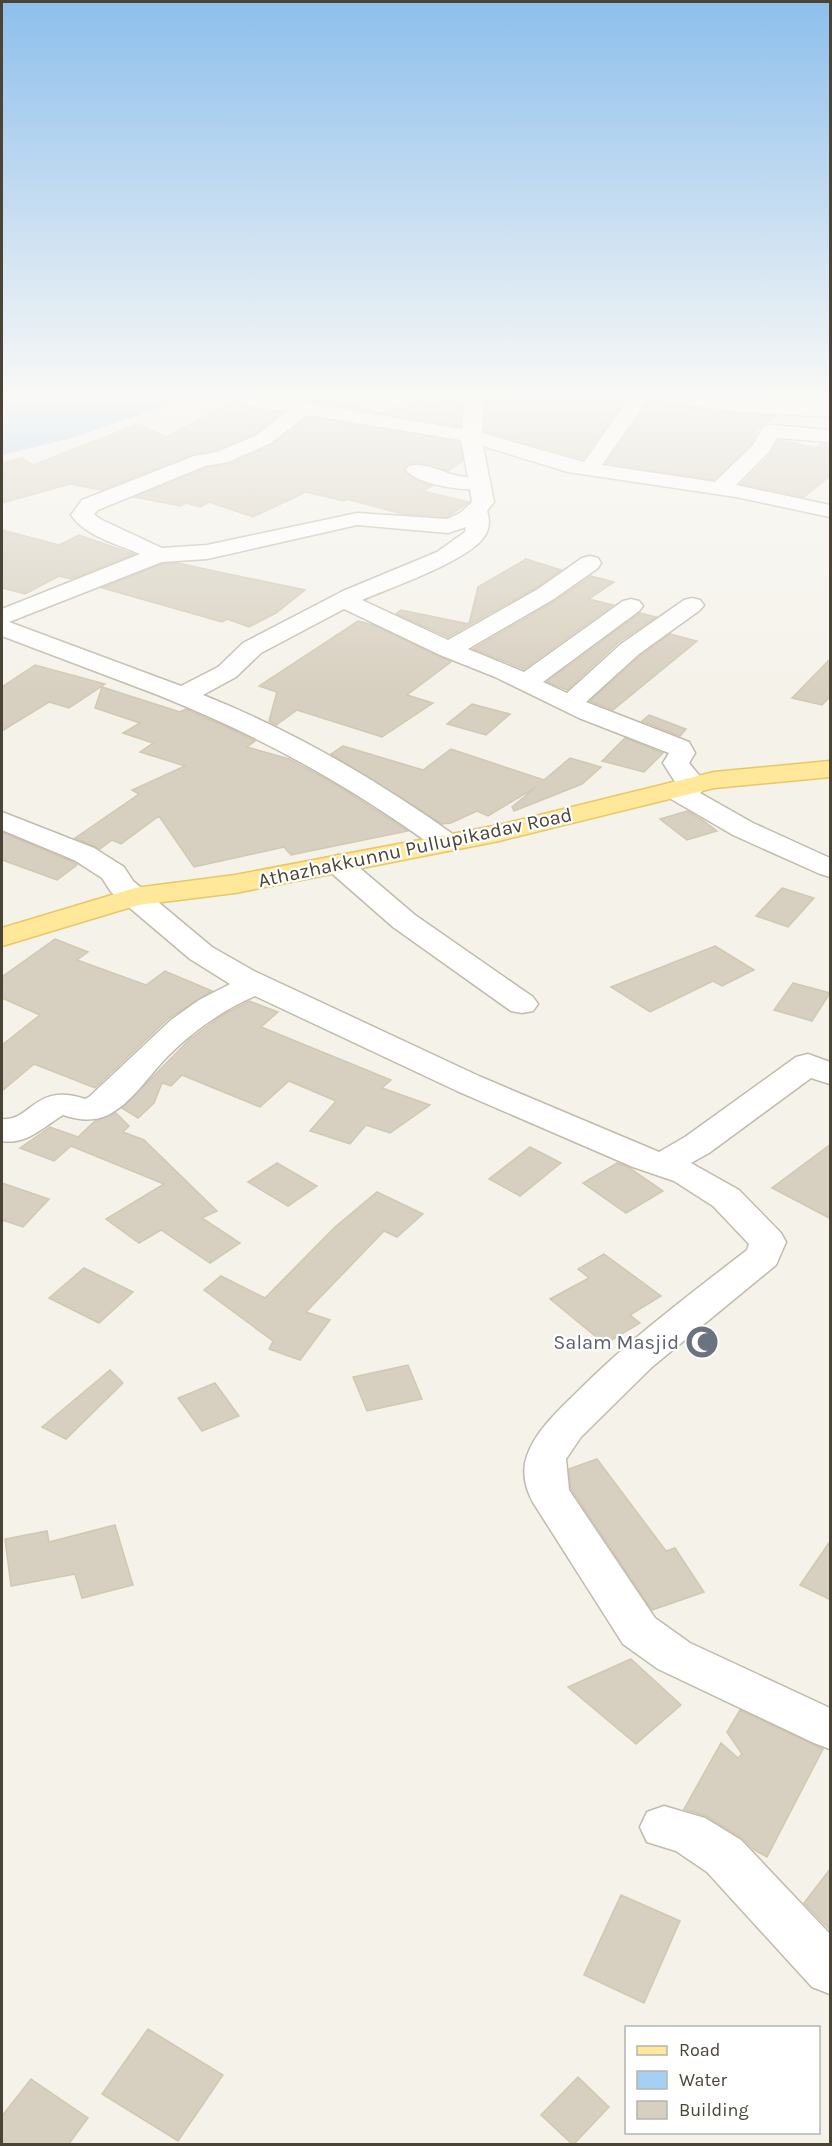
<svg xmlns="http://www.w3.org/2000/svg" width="832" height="2146" viewBox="0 0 832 2146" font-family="Karla,sans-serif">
  <rect width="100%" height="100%" fill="#f5f2ea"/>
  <path fill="#a5cff3" d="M 2,395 L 197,395 L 72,438 L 2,455 Z"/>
  <path fill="#d7cfbf" stroke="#d2c8b2" stroke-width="1.5" d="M 273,395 L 321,395 L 379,413 Z
    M 449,395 L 464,395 L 460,426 L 383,413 L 394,407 L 402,409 L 417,401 L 437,405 Z
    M 487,395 L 628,395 L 583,459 L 484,431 Z
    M 235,400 L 250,407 L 281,413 L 256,433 L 216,450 L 193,454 L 101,490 L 70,484 L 2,503 L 2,463 L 22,458 L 33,465 L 138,424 L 166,437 Z
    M 649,401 L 730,413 L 775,416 L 752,433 L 756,434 L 751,444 L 714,480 L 606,463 Z
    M 308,417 L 459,442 L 463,461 L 448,471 L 416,463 L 409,464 L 404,470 L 416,480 L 432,486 L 422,491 L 469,502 L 447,517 L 402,514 L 347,499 L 344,501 L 306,492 L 253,517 L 209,502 L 200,507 L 186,503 L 180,506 L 135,497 L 206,468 L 229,464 L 272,445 Z
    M 778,440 L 816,448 L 821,444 L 831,444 L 831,475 L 804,497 L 741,484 L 771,454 Z
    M 2,530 L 59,545 L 79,535 L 134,554 L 71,579 L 59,576 L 25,594 L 2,588 Z
    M 526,559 L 561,570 L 537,587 L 448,637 L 396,614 L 401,610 L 469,624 L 478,587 Z
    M 178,563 L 214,571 L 305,590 L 276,613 L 249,627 L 227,619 L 222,622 L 102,588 L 162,564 Z
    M 591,576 L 614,582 L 589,599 L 613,605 L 524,669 L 473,649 L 555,601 Z
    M 640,613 L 656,617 L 619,642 L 567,690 L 547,682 Z
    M 358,621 L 373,625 L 451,662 L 407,695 L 433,703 L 382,737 L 297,710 L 276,725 L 269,721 L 277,692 L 259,686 Z
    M 670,634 L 697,641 L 613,710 L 590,701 L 640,656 Z
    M 831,658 L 831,696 L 822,705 L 792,698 Z
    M 35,665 L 105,684 L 69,708 L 49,702 L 2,731 L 2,687 Z
    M 102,687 L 180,712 L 186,709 L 231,729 L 255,741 L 247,747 L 289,759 L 335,784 L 408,831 L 291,855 L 284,847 L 194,867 L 159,816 L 121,844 L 112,840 L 100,849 L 75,838 L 139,794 L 132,790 L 185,766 L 140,752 L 153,743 L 123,733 L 140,723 L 95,708 Z
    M 472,704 L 510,714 L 486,735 L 447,724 Z
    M 649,715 L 686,729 L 680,736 L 642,721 Z
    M 625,738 L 663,753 L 644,772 L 602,761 Z
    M 343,746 L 423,770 L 451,749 L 544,780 L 570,758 L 601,767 L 582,784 L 514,811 L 512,807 L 536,787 L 488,816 L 477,811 L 451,823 L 442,824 L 331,754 Z
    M 687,811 L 702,820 L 717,831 L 687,840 L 660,819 Z
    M 2,832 L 73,862 L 77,865 L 57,880 L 2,860 Z
    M 782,888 L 814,898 L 788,927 L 756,916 Z
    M 55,939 L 88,952 L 77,960 L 146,985 L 165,971 L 212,991 L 169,1018 L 95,1088 L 34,1064 L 2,1091 L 2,1045 L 40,1015 L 2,998 L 2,977 Z
    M 715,946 L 754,970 L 722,986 L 713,981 L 650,1012 L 611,987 Z
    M 793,983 L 830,993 L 812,1021 L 774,1010 Z
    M 249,1001 L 278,1012 L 261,1027 L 391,1080 L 382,1088 L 430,1105 L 390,1133 L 366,1125 L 350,1144 L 310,1131 L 336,1101 L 289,1081 L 260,1107 L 182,1075 L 171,1086 L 162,1083 L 154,1103 L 138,1118 L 122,1108 L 189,1040 L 221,1016 Z
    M 116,1113 L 129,1126 L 123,1132 L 144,1140 L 217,1211 L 202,1218 L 240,1243 L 210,1263 L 161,1230 L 139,1243 L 106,1219 L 164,1184 L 71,1146 L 54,1161 L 20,1148 L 50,1127 L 78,1137 L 95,1121 Z
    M 831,1144 L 831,1219 L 772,1188 Z
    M 530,1147 L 561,1163 L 520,1196 L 489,1179 Z
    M 277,1163 L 317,1186 L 288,1206 L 248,1182 Z
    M 617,1163 L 628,1167 L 663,1191 L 626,1213 L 583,1183 Z
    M 2,1183 L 49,1199 L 23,1227 L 2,1220 Z
    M 377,1192 L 423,1214 L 397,1237 L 384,1231 L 306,1312 L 330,1320 L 300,1360 L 269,1349 L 273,1341 L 204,1290 L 221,1276 L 265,1298 L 335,1227 Z
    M 604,1254 L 661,1296 L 630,1315 L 640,1323 L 605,1344 L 550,1299 L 589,1278 L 578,1269 Z
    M 84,1268 L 133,1292 L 99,1323 L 49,1298 Z
    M 408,1365 L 422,1399 L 367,1411 L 353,1377 Z
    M 110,1370 L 123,1383 L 66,1439 L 42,1427 Z
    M 215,1383 L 239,1416 L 202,1431 L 178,1398 Z
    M 597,1459 L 666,1551 L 675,1548 L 704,1592 L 652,1610 L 571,1489 L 569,1469 Z
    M 115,1525 L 133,1585 L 82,1598 L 75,1574 L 11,1586 L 5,1539 L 47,1531 L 49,1542 Z
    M 831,1540 L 831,1600 L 800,1585 Z
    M 631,1659 L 681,1705 L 636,1744 L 568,1687 Z
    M 740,1710 L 823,1749 L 767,1857 L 754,1850 L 742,1838 L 706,1816 L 684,1809 L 721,1743 L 738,1758 L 742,1754 L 727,1732 Z
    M 831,1868 L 831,1931 L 804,1903 Z
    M 621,1895 L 680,1921 L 644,2003 L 584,1975 Z
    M 148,2029 L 223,2075 L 178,2141 L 102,2094 Z
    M 578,2077 L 609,2107 L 573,2145 L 541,2115 Z
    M 31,2079 L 88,2118 L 68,2145 L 2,2145 L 2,2116 Z"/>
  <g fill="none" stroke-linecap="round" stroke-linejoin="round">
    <defs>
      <path id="minor" d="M 233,395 L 260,395 L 462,429 L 466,395 L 485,395 L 482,433 L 584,462 L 631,395 L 696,395 L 830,405 L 830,417 L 730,411 L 648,399 L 602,465 L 715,482 L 753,445 L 763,427 L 770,425 L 830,430 L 830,442 L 777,438 L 769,452 L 736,485 L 830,505 L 830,517 L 736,497 L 568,472 L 483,446 L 494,502 L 487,511 C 490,520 490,529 484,537 C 468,561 390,588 362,600 L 448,640 L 538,589 L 582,558 L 590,556 L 598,558 L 601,563 L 598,568 L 554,599 L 468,649 L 524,672 L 623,601 L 631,599 L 639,601 L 643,606 L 639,611 L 543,682 L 567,693 L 621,644 L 684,600 L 692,598 L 700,600 L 704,605 L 700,610 L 639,654 L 586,702 L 689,742 L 695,753 L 689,763 L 708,786 L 700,793 L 753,823 L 830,858 L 830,877 L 820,874 L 733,835 L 666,796 L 662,790 L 666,784 L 675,782 L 663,763 L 669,753 L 579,718 L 495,677 L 440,655 L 344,609 L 261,653 L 236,677 L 203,695 C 294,731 377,780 457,837 L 461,843 L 457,849 L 447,851 L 437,849 C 347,784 260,736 158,695 L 2,636 L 2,609 L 140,554 C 117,544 85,536 71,515 L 82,500 L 194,456 L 217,452 L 257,435 L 287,411 C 272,409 242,408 233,395 ZM 307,415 L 461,440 L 468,477 C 448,477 428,461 409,466 L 406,470 C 414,482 455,490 470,489 L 472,502 L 460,513 L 447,519 L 357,513 L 207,545 L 162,548 L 100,519 L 94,514 L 98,510 L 205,466 L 228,462 L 271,443 ZM 357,525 L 448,533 L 466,527 L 465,532 L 437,552 L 343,591 L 243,643 L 218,667 L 181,686 L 9,622 L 162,562 L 207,559 Z
        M 2,812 L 94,848 L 124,867 L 133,881 L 212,947 L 254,971 L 481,1077 L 659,1152 L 685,1137 L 796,1057 L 808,1054 L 830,1062 L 830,1084 L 811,1078 L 709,1153 L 691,1163 L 739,1190 L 781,1233 L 786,1242 L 776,1265 L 652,1367 L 581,1437 L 566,1459 L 569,1490 L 655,1618 L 690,1643 L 830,1708 L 830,1749 L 814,1743 L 658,1669 L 623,1644 L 534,1504 C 526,1490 521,1472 527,1456 C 536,1430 559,1410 578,1391 C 630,1339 689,1295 747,1250 L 749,1244 L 713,1206 L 674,1181 L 633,1167 L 457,1091 L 255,996 C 223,1010 193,1031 168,1056 C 149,1075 132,1103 108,1115 C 93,1122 78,1120 63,1115 C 43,1127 27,1145 2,1141 L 2,1119 C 31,1122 34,1082 85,1099 L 89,1097 L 171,1020 L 199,1000 L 230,984 L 190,959 L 111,892 L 102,878 L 74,860 L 2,830 Z
        M 338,855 L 348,858 L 415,915 L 533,997 L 538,1004 L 533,1011 L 522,1013 L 511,1011 L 393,927 L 328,870 L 324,864 L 328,858 Z
        M 664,1806 L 705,1818 L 741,1840 L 830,1934 L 830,1994 L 812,1987 L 707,1872 L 676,1851 L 647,1842 L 640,1827 L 647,1812 Z"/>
      <path id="major" d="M 830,761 L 830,777 L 714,788 L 499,841 L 235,893 L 138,905 L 2,946 L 2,928 L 135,888 L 235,875 L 499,825 L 714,772 Z"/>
    </defs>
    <use href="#minor" stroke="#c1bbac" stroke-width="3"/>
    <use href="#major" stroke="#e7c866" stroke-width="3"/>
    <use href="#minor" fill="#fff" fill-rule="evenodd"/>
    <use href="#major" fill="#ffe899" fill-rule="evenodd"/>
  </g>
  <linearGradient id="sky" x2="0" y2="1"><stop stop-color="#8dbfec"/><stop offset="0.57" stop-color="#faf9f6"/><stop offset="1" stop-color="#faf9f6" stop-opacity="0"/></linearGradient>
  <rect width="832" height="695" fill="url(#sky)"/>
  <defs>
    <symbol id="mosque-disc" viewBox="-11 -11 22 22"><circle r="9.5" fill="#6b7280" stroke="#fff"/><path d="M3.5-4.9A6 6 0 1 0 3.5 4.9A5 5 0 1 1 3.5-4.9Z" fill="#fff"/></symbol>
  </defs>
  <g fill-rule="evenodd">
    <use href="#mosque-disc" x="683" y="1323" width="38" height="38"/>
  </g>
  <g text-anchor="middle" stroke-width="4.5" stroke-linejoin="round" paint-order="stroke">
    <g font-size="20" fill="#4a4437" stroke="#fff">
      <text transform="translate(415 847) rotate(-12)" y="7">Athazhakkunnu Pullupikadav Road</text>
    </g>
    <g font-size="20" fill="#5b616d" stroke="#fff" text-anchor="end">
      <text x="679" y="1349">Salam Masjid</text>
    </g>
  </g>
  <rect width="832" height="2146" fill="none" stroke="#4a4437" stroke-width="6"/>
  <rect x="625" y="2026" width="195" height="108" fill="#ffffff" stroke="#b7b4af" stroke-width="1.5"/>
  <rect x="637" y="2046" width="30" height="9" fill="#ffe899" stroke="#b7b4af" stroke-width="1.5"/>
  <text x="679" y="2056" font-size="18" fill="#4a4437">Road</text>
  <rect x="637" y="2071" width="30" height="18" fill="#a5cff3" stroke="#b7b4af" stroke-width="1.5"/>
  <text x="679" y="2086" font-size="18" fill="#4a4437">Water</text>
  <rect x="637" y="2101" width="30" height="18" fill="#d7cfbf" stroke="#b7b4af" stroke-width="1.5"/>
  <text x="679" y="2116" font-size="18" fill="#4a4437">Building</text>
</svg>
